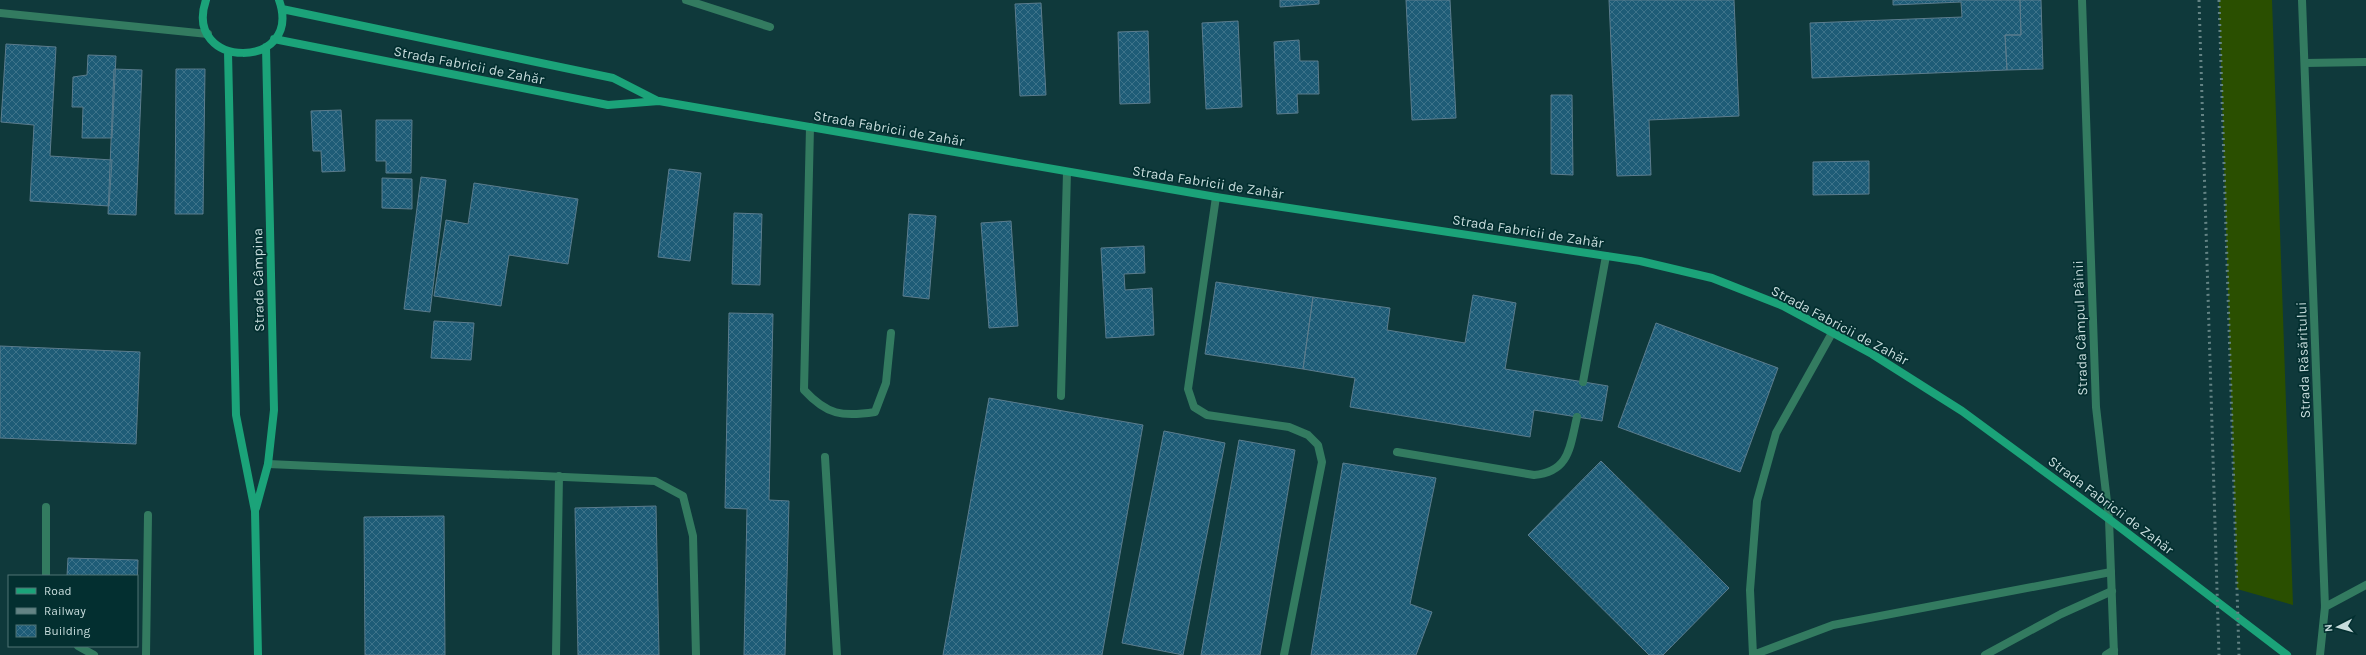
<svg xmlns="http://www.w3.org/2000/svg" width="2366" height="655" viewBox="0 0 2366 655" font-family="Karla,sans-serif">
  <defs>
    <pattern id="building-cross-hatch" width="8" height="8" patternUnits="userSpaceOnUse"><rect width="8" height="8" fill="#1e5c77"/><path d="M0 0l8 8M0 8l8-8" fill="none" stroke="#3d738a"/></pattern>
  </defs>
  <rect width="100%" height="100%" fill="#0f393b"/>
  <path fill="#2a4f00" d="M 2219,0 L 2272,0 L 2293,605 L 2237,589 Z"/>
  <path fill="url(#building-cross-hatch)" stroke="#5b7c8d" d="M 1280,0 L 1319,0 L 1319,4 L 1280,7 Z
    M 1406,0 L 1450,0 L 1456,118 L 1412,120 Z
    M 1609,0 L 1734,0 L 1739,116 L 1649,120 L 1651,175 L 1617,176 Z
    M 1893,0 L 2020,0 L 2021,35 L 2005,35 L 2007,70 L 1812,78 L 1810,23 L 1962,17 L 1961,2 L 1893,5 Z
    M 2020,0 L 2041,0 L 2043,69 L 2007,70 L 2005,35 L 2021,35 Z
    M 1041,3 L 1046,95 L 1020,96 L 1015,4 Z
    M 1238,21 L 1242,107 L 1206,109 L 1202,23 Z
    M 1148,31 L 1150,103 L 1120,104 L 1118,32 Z
    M 1299,40 L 1300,61 L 1318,61 L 1319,94 L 1297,94 L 1298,113 L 1277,114 L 1274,42 Z
    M 6,44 L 56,47 L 50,156 L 112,160 L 109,206 L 30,201 L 34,125 L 1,122 Z
    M 88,55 L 116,56 L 112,138 L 82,138 L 83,107 L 72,107 L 73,77 L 87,75 Z
    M 114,69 L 142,70 L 136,215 L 108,214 Z
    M 176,69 L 205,69 L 203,214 L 175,214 Z
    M 1551,95 L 1572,95 L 1573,175 L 1551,174 Z
    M 341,110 L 345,171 L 322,172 L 321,151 L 313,151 L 311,111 Z
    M 376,120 L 412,120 L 411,173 L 386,173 L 386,161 L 376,161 Z
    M 1869,161 L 1869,194 L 1813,195 L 1813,162 Z
    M 669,169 L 701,173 L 690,261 L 658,257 Z
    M 421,177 L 446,180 L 430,312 L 404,309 Z
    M 382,178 L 412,179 L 412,209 L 382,208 Z
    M 474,183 L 578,199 L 568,264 L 509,255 L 501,306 L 434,296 L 446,220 L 468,224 Z
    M 734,213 L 762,214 L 760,285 L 732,284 Z
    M 909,214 L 936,216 L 929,299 L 903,296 Z
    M 1011,221 L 1018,326 L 989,328 L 981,223 Z
    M 1144,246 L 1145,273 L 1124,274 L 1125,290 L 1152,288 L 1154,335 L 1106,338 L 1101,248 Z
    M 1216,282 L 1313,297 L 1303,369 L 1205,354 Z
    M 1473,295 L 1516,303 L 1505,369 L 1608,386 L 1602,421 L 1534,410 L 1530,437 L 1350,407 L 1355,378 L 1303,369 L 1313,297 L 1390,308 L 1387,330 L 1465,343 Z
    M 729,313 L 773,314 L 769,500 L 789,501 L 785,655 L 744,655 L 747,509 L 725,508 Z
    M 434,321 L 474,323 L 471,360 L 431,358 Z
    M 1656,323 L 1778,368 L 1740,472 L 1618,427 Z
    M 0,346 L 140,352 L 136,444 L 0,438 Z
    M 989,398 L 1143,425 L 1102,655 L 943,655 Z
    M 1164,431 L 1225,443 L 1183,655 L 1122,643 Z
    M 1239,440 L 1295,450 L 1260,655 L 1201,655 Z
    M 1601,461 L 1729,588 L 1663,655 L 1649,655 L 1528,535 Z
    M 1343,463 L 1436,478 L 1410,604 L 1432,612 L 1416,655 L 1311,655 Z
    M 656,506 L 659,655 L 578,655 L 575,508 Z
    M 444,516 L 445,655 L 365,655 L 364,517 Z
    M 68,558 L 138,560 L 137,590 L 137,576 L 67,576 Z"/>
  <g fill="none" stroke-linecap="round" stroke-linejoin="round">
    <path stroke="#337b60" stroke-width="8" d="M 686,0 L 770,27
      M 2305,63 L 2366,62
      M 810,127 L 804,390 C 827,415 842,417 875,412 L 886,383 L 891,333
      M 1216,197 L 1188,389 L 1194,407 L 1207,415 L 1289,427 L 1308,435 L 1318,445 L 1322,462 L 1284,655
      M 1583,382 L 1606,256
      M 1061,396 L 1067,172
      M 1397,452 L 1534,475 C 1570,472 1570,446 1577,417
      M 825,457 L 837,655
      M 268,464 L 655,481 L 683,496 L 693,536 L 696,655
      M 46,576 L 46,507
      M 78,646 L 94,655
      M 146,655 L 148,515
      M 556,655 L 559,476
      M 1753,655 L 1833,625 L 2111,572
      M 1753,655 L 1750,590 L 1757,501 L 1776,433 L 1832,333
      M 1985,655 L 2061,614 L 2112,591
      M 2106,655 L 2114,650"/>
    <path stroke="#337b60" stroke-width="8" d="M 2082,0 L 2096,407 L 2109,519 L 2114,655
      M 2302,0 L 2325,607 L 2320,655
      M 0,13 L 208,34
      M 2325,607 L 2366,585"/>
    <path stroke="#1ba379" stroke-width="8" d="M 206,0 C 182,70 304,71 279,0
      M 282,9 L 613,78 L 658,101
      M 274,39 L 608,105 L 659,101 L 1216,197 L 1640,261 L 1712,278 L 1783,306 L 1872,354 L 1962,411 L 2109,519 L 2287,655
      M 228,52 L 236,415 L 255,511 L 258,655
      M 256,508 L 268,464 L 274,410 L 266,47"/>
    <path stroke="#638384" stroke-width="3" stroke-dasharray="2 4" stroke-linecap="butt" d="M 2199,0 L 2219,655
      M 2219,0 L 2239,655"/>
  </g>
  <g text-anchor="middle" stroke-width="3.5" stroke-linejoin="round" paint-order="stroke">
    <g font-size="14" fill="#c7dcdc" stroke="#032f30">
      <text transform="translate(469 65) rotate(11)" y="5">Strada Fabricii de Zahăr</text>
      <text transform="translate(889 128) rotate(10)" y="5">Strada Fabricii de Zahăr</text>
      <text transform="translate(1208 182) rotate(9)" y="5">Strada Fabricii de Zahăr</text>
      <text transform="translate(1528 231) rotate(9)" y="5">Strada Fabricii de Zahăr</text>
      <text transform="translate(258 280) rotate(-91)" y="5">Strada Câmpina</text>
      <text transform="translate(1840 325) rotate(28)" y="5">Strada Fabricii de Zahăr</text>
      <text transform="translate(2080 328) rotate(-92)" y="5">Strada Câmpul Pâinii</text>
      <text transform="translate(2303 360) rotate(-92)" y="5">Strada Răsăritului</text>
      <text transform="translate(2111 505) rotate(37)" y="5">Strada Fabricii de Zahăr</text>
    </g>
  </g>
  <rect x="8" y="575" width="130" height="72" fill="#032f30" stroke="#517475"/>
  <rect x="16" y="588" width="20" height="6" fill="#1ba379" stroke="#517475"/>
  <text x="44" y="595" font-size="12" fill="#c7dcdc">Road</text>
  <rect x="16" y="608" width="20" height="6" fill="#638384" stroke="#517475"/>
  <text x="44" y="615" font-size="12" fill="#c7dcdc">Railway</text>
  <rect x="16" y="625" width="20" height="12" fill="url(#building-cross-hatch)" stroke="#517475"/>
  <text x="44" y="635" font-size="12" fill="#c7dcdc">Building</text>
  <g transform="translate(2338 627) rotate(264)" stroke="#032f30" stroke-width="3" paint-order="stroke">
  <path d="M0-3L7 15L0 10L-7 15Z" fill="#c7dcdc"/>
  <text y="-6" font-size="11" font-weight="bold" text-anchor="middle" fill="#c7dcdc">N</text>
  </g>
</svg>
